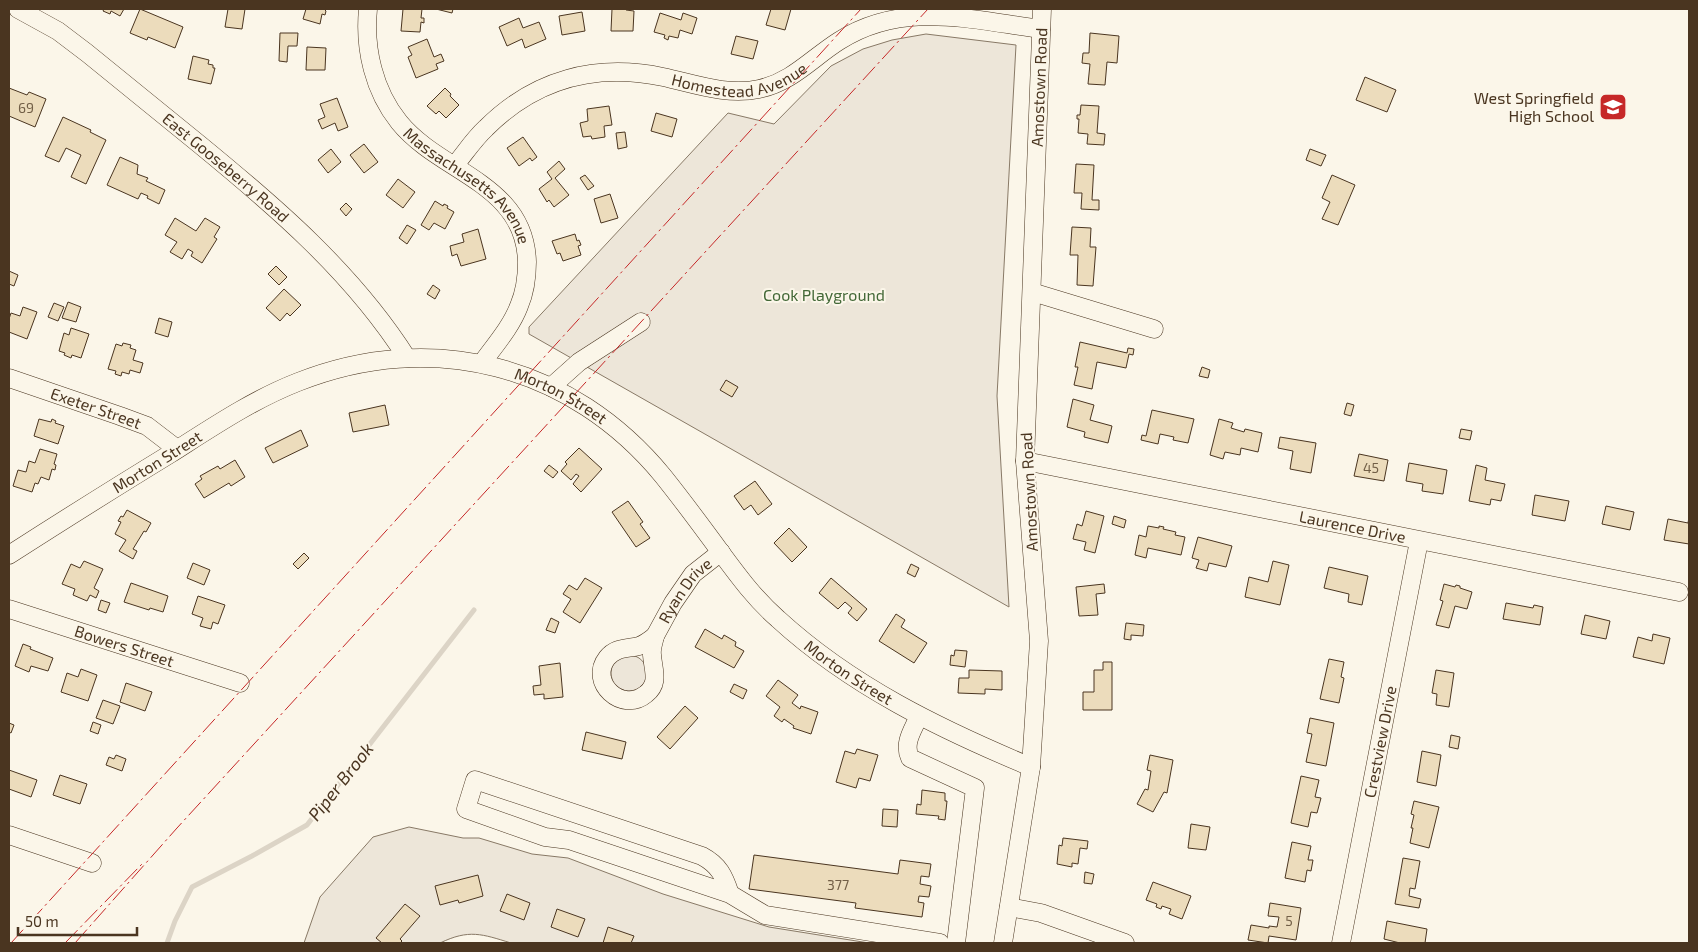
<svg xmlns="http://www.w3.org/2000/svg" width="1698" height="952" viewBox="0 0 1698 952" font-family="'Exo 2',sans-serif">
  <rect width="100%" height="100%" fill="#fbf6e9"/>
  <path fill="#ede6d9" stroke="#887966" d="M 926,34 L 1016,45 L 997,396 L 1009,607 L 529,334 L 529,327 L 728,113 L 774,124 L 831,66 L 863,49 L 892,40 Z
    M611 673a18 18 0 1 1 36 0a18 18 0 1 1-36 0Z
    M 409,827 L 463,838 L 479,838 L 532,854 L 568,858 L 663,894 L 769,927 L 869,943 L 511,943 C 482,934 469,929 440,943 L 304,943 L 320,897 L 373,837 Z"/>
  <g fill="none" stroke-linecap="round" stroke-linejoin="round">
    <path stroke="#dcd4c6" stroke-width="5" d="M 167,943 L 175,921 L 192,887 L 252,856 L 307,825 L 474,610"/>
  </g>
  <path fill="#ecdcbc" stroke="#4a3520" d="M 104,9 L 124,9 L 120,16 L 111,11 L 110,14 L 103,11 Z
    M 140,9 L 183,27 L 175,48 L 148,37 L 147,40 L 130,33 Z
    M 228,9 L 245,9 L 242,29 L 225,27 Z
    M 306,9 L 324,9 L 326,11 L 325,15 L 322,14 L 320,24 L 303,19 Z
    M 403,9 L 422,9 L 421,18 L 424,18 L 424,23 L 421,22 L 420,32 L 401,31 Z
    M 436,9 L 453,9 L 452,13 Z
    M 612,9 L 626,9 L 626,10 L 634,11 L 633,31 L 611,31 Z
    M 771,9 L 791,9 L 785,30 L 766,25 Z
    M 582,12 L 585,31 L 562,35 L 559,16 Z
    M 660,13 L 681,20 L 683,13 L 697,18 L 692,34 L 680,30 L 678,38 L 669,36 L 668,40 L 664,38 L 665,35 L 654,32 Z
    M 519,18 L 523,28 L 539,22 L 546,39 L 525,48 L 522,39 L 507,46 L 499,27 Z
    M 280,33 L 298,33 L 297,46 L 288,46 L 287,62 L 279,61 Z
    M 1090,33 L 1119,36 L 1117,63 L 1107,62 L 1105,85 L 1088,84 L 1090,64 L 1082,63 L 1083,53 L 1089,53 Z
    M 736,36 L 758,41 L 753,59 L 731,54 Z
    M 427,39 L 434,57 L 441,54 L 444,61 L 436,64 L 438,69 L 416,78 L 408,57 L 412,55 L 408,47 Z
    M 307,47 L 326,48 L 325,70 L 306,70 Z
    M 193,56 L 209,60 L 208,64 L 213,65 L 213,68 L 215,68 L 211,84 L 188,79 Z
    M 1365,77 L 1396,90 L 1387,112 L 1356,100 Z
    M 9,88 L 27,95 L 29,92 L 46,99 L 35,127 L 9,116 Z
    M 445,88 L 451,94 L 450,96 L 459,105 L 446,118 L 439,111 L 436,114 L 427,106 Z
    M 337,98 L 348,127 L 338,131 L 335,123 L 322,129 L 318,120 L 325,117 L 320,104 Z
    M 1081,105 L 1099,106 L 1097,133 L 1105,134 L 1104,145 L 1087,144 L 1088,134 L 1078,133 L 1079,119 L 1077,119 L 1077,115 L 1080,115 Z
    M 609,106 L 612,125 L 604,126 L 605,137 L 592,139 L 591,136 L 583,137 L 580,123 L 588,121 L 587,109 Z
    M 656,113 L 677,119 L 672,137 L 651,131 Z
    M 63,117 L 91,130 L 90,132 L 106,140 L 86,184 L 71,177 L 81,155 L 66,148 L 59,162 L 45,156 Z
    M 625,132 L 627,147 L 618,149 L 616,133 Z
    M 523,137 L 537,157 L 532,161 L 530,158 L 519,166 L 507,148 Z
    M 364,144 L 378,162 L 364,173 L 350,155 Z
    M 331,149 L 341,162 L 328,173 L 318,160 Z
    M 1310,149 L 1326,155 L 1321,166 L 1306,160 Z
    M 120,157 L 138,165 L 137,174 L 148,178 L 146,181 L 165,190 L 159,204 L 147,198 L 148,196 L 141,193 L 138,199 L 107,185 Z
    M 559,161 L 565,169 L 555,178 L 569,195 L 554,207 L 549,200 L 547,202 L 539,189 L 552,179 L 547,172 Z
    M 1076,164 L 1094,165 L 1092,200 L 1099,200 L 1099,210 L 1081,209 L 1082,193 L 1074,193 Z
    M 585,175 L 594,186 L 588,190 L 580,178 Z
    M 1332,175 L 1355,185 L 1338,225 L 1322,219 L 1330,202 L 1322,198 Z
    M 398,179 L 415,192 L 403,208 L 386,195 Z
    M 610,194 L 618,218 L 601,223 L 594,199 Z
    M 435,201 L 443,206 L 444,204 L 448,206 L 447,208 L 454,212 L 445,229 L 434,223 L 429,230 L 421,225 Z
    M 346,203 L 352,209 L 346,216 L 340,209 Z
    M 175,218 L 196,231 L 205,218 L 220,227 L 214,237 L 217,239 L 202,263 L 191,256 L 193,252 L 188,249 L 182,259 L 170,252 L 177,242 L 165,235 Z
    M 407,225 L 416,230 L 407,244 L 399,238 Z
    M 1072,227 L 1091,228 L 1090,247 L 1096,247 L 1093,286 L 1077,285 L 1078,255 L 1070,255 Z
    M 478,229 L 486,259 L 461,266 L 457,254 L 452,256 L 450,246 L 464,242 L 462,234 Z
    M 575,234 L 577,241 L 579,240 L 581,245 L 578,246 L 581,255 L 563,261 L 560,253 L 557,254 L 552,241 Z
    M 276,266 L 287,277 L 279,285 L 268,274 Z
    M 9,271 L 18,275 L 14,286 L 9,284 Z
    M 433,285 L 440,290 L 435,299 L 427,294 Z
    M 284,289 L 301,305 L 290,316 L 287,313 L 280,321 L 266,308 Z
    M 68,302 L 81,307 L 76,322 L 62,318 Z
    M 54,303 L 64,307 L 58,321 L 48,317 Z
    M 23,307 L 37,312 L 27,339 L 9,332 L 9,319 L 11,313 L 20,316 Z
    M 159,318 L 172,322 L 168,337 L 155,333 Z
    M 71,328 L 89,334 L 81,358 L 72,355 L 71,358 L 64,355 L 65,353 L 59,351 L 64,333 L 69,335 Z
    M 1080,342 L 1127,353 L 1128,348 L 1134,349 L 1133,355 L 1129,354 L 1126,368 L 1097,362 L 1092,389 L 1074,385 L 1078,367 L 1075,367 Z
    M 123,343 L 131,345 L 130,348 L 136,350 L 133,360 L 143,363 L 140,373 L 130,370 L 129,374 L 122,372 L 121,376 L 115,374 L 116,371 L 108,369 L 116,344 L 122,346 Z
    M 1202,367 L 1210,370 L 1208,378 L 1199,376 Z
    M 726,380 L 738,387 L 732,397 L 720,390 Z
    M 1073,399 L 1094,405 L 1090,420 L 1112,426 L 1108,443 L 1084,437 L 1085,432 L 1067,427 Z
    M 1347,403 L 1354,405 L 1351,416 L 1344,414 Z
    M 385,405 L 389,425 L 353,432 L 349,413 Z
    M 1152,410 L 1194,419 L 1188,443 L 1173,440 L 1174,437 L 1160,434 L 1158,444 L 1141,440 L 1142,435 L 1146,436 Z
    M 39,419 L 51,422 L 52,419 L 56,421 L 55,423 L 64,426 L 58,444 L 34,436 Z
    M 1219,419 L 1233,423 L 1231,428 L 1244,432 L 1245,429 L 1262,433 L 1258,452 L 1241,448 L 1240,455 L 1225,452 L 1223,459 L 1210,455 Z
    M 1461,429 L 1472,431 L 1470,440 L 1459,438 Z
    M 301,430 L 308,446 L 273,463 L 265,448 Z
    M 1280,437 L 1316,443 L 1311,473 L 1290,469 L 1293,451 L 1278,448 Z
    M 579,448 L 602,469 L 581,492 L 573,484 L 579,476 L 576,474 L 571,480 L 561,471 L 567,464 L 565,462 Z
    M 40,449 L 57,454 L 54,464 L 56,465 L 55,470 L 52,469 L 49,480 L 41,477 L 38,484 L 35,483 L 32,492 L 13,486 L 18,470 L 26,472 L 29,461 L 35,463 Z
    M 1359,454 L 1388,460 L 1384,481 L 1354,476 Z
    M 235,460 L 245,477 L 231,486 L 229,483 L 204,498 L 195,484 L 202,479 L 200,476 L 218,466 L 220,469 Z
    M 1409,463 L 1447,470 L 1443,494 L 1422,491 L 1423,484 L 1406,481 Z
    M 549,465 L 558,472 L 553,478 L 544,471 Z
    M 1476,465 L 1487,468 L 1485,480 L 1505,484 L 1501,501 L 1491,499 L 1490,505 L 1469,501 Z
    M 755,481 L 772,504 L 758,515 L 751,505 L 744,510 L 734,496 Z
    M 1535,495 L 1569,501 L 1565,521 L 1532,515 Z
    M 628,501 L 643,522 L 640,524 L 650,538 L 636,547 L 612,512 Z
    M 1606,506 L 1634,512 L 1630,530 L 1602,524 Z
    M 127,510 L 151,523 L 146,532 L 144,531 L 133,549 L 137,551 L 133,559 L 119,551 L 126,540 L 115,534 L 121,522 L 118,521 L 121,516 L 123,517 Z
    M 1086,511 L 1104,516 L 1095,553 L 1084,550 L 1086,542 L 1073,539 L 1077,524 L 1082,526 Z
    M 1114,516 L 1126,520 L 1124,528 L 1112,524 Z
    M 1689,517 L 1689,544 L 1664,540 L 1668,519 L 1688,523 Z
    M 1148,526 L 1159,528 L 1159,526 L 1164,527 L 1163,529 L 1176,532 L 1175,535 L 1185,537 L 1181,555 L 1148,548 L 1146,558 L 1135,555 L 1139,535 L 1146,537 Z
    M 789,528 L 807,547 L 792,562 L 774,543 Z
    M 1198,537 L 1232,546 L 1226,567 L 1209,563 L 1207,571 L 1196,568 L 1199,560 L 1192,558 Z
    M 304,553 L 309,558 L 298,569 L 293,564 Z
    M 84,561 L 103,569 L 94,588 L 99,591 L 96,598 L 90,595 L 87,601 L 73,595 L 75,589 L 62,584 L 71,564 L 80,568 Z
    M 1273,561 L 1289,565 L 1280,605 L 1245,597 L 1249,577 L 1268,582 Z
    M 193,563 L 210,570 L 204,585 L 187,578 Z
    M 911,564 L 919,568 L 915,577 L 907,573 Z
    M 1329,567 L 1368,576 L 1362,605 L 1348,602 L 1349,594 L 1324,588 Z
    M 585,578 L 602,588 L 580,623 L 563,612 L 571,599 L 563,594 L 569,585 L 577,590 Z
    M 831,578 L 867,609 L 857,621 L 848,613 L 852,608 L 845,602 L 838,609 L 819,593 Z
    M 131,583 L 168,596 L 163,612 L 150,608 L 149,610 L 124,602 Z
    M 1104,584 L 1105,593 L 1096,594 L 1098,615 L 1079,616 L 1076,587 Z
    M 1444,584 L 1455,587 L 1456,585 L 1460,586 L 1460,588 L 1472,592 L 1467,609 L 1455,606 L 1449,628 L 1436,625 L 1443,601 L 1440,600 Z
    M 198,596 L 225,605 L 218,624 L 213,622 L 211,629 L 200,626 L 203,618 L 192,614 Z
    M 101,600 L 110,603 L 106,613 L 98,610 Z
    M 1506,603 L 1533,608 L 1534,605 L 1543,607 L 1540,625 L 1503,619 Z
    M 896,614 L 905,620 L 901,627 L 927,643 L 914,663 L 879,641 Z
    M 1585,615 L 1610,621 L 1606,639 L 1581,634 Z
    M 551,618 L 559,622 L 555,633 L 546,630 Z
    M 1126,623 L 1144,625 L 1143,636 L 1131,635 L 1131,640 L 1124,639 Z
    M 705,629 L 722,639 L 724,635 L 736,642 L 735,646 L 744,651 L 734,668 L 695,647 Z
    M 1653,634 L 1670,638 L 1664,664 L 1633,657 L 1638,637 L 1652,641 Z
    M 23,644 L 31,647 L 30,649 L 53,658 L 48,671 L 31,666 L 29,672 L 15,666 Z
    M 955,650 L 967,651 L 965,667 L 950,665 L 951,655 L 954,656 Z
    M 1329,659 L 1344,662 L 1341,677 L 1344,678 L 1339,703 L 1320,699 Z
    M 1103,662 L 1112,662 L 1112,710 L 1083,710 L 1083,692 L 1094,692 L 1094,670 L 1103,670 Z
    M 560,663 L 563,697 L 544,699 L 544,694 L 534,695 L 533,686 L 541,685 L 539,666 Z
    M 81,669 L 97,675 L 88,701 L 61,692 L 67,673 L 78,677 Z
    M 969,670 L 1002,671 L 1002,690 L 985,689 L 985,694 L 958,693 L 959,678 L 969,678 Z
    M 1436,670 L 1454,673 L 1449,707 L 1436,705 L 1437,694 L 1432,693 Z
    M 778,680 L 798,695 L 792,703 L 800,709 L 801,706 L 818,712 L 811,734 L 793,728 L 794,726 L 784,719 L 782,722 L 774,716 L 780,707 L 766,696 Z
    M 126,683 L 152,692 L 145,711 L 120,702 Z
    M 734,684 L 747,690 L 743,699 L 730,692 Z
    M 103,700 L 120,706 L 113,724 L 96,718 Z
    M 685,706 L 698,718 L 670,749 L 657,737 Z
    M 1310,718 L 1334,723 L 1326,766 L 1306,762 L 1312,734 L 1307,733 Z
    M 93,722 L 101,725 L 98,734 L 90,731 Z
    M 9,723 L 14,725 L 11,733 L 9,732 Z
    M 586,732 L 626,742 L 622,759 L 582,750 Z
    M 1451,735 L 1460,737 L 1458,749 L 1449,747 Z
    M 857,749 L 878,755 L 870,781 L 859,778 L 856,788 L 836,782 L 845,751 L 855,754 Z
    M 1422,751 L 1441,755 L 1436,786 L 1417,782 Z
    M 116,755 L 126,759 L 122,771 L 106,765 L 109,757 L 114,759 Z
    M 1150,755 L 1173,760 L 1167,793 L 1164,792 L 1153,812 L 1137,804 L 1145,789 L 1148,790 L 1151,771 L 1147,770 Z
    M 9,770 L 37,780 L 31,797 L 9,789 Z
    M 60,775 L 87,784 L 80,804 L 53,795 Z
    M 1301,776 L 1319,780 L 1315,797 L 1321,798 L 1317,813 L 1311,812 L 1308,827 L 1291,823 Z
    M 922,790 L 945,793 L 945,801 L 947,801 L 945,820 L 938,819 L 939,816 L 916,814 L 917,804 L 921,805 Z
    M 1414,801 L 1439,807 L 1429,848 L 1410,843 L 1413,828 L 1411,828 L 1414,815 L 1411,814 Z
    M 883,809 L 898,810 L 897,827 L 882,826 Z
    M 1191,824 L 1210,827 L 1206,850 L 1188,848 Z
    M 1063,838 L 1088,841 L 1087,849 L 1080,848 L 1078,864 L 1072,863 L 1072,867 L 1057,864 L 1059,845 L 1062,846 Z
    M 1292,842 L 1311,846 L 1308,860 L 1313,860 L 1311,871 L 1307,870 L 1305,882 L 1285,878 Z
    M 754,855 L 898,874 L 900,860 L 931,864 L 929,877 L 921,876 L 920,884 L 931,886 L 929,897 L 919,896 L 918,902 L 924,903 L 922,917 L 855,908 L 856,903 L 749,889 Z
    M 1403,858 L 1420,861 L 1415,889 L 1410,888 L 1409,896 L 1421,899 L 1419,908 L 1395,904 Z
    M 1085,872 L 1094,874 L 1092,884 L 1084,883 Z
    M 478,875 L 483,896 L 459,903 L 458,900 L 440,905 L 435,886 Z
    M 1153,882 L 1191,896 L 1182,919 L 1169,914 L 1171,909 L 1162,906 L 1161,909 L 1156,907 L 1157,904 L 1146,900 Z
    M 507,894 L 530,903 L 524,920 L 500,911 Z
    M 1270,903 L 1301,908 L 1296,940 L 1269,936 L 1268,943 L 1248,940 L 1251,925 L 1269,928 L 1269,926 L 1277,927 L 1279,917 L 1268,916 Z
    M 405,904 L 420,916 L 400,939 L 402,941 L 400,943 L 382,943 L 376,938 Z
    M 557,909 L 585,919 L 578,937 L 551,927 Z
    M 1387,921 L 1427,929 L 1425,943 L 1400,943 L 1384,939 Z
    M 608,927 L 634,936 L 631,943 L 603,943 Z"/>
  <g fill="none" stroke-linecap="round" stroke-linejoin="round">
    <defs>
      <g id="minor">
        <path id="s1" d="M 18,9 L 58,31 L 87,53 C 124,83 162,114 199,144 C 276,207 353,273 407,358"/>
        <path id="s2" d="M 368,9 C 364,49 374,91 399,122 C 440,173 525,183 527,262 C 527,277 525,292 519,306 C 511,327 495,345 482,363"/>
        <path id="s3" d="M 455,165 C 465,153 474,139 486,128 C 535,79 596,63 663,77 C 695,84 727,96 759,89 C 792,82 812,58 839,41 C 903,0 971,20 1041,29"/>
        <path d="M 1032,292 L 1154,329"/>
        <path id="s4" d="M 9,378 L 120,416 L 147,426 L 177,449"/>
        <path d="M 551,387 L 579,362 L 641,322"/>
        <path id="s5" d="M 1025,461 L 1679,592"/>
        <path id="s6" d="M 9,555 C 62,521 116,487 170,454 C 211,428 252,400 298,382 C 432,329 572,365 663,476 C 683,501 703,528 722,554 C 739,577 756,600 778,619 C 851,686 940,729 1031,767"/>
        <path id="s7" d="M 9,609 L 240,683"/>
        <path d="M 655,636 C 654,642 651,648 652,655 C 653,670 660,683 646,694 C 622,714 588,682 607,658 C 616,647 627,649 639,646 C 645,644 650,640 655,636 Z"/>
        <path id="s8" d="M 655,636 L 673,603 L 693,574 L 721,552"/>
        <path d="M 919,716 C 913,730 903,743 910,758 L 975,788 L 956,943"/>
        <path d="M 9,835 L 92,863"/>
        <path d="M 730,894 C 724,876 719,865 702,856 L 475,780 L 466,809 L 545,837 L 569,840 L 730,894 L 765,915 L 940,943"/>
        <path d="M 1009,907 L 1041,913 L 1125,943"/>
        <path id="s9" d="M 1003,943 L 1031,767 L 1039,641 L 1025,461 L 1042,9"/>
        <path id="s10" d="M 1341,943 L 1419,541"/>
      </g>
    </defs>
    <use href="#minor" stroke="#4a3520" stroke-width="19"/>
    <use href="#minor" stroke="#fbf6e9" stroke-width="18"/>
    <path stroke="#c62828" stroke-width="1" stroke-dasharray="18 4 2.5 4" stroke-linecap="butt" d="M 11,943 L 861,9
      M 65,943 L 142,864
      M 75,943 L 177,828 L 928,9"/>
  </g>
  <defs>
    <symbol id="school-square" viewBox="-11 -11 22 22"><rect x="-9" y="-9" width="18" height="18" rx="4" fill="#c62828" stroke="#fbf6e9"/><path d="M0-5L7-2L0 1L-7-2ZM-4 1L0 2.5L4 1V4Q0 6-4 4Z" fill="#fff"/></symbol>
  </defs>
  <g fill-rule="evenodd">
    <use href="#school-square" x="1597" y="91" width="32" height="32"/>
  </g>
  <g text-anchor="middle" stroke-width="4" stroke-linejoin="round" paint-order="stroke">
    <g font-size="14" fill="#725f47">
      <text x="26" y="113">69</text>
      <text x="1371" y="473">45</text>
      <text x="838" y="890">377</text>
      <text x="1289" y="926">5</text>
    </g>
    <g font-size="16" fill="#4a3520" stroke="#fbf6e9">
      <text dy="6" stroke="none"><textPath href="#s3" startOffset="320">Homestead Avenue</textPath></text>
      <text dy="6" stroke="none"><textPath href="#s9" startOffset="859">Amostown Road</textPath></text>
      <text dy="6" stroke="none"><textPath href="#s1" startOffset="262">East Gooseberry Road</textPath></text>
      <text dy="6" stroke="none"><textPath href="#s2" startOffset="215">Massachusetts Avenue</textPath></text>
      <text dy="6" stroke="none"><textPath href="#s6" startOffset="610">Morton Street</textPath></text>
      <text dy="6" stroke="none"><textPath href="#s4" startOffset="92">Exeter Street</textPath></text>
      <text dy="6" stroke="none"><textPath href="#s6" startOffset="175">Morton Street</textPath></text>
      <text transform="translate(1029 492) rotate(-93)" y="6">Amostown Road</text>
      <text dy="6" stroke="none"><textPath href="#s5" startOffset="334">Laurence Drive</textPath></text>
      <text dy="6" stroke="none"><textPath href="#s8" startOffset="55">Ryan Drive</textPath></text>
      <text dy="6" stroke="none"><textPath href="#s7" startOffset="121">Bowers Street</textPath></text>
      <text dy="6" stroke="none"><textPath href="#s6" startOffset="1014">Morton Street</textPath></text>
      <text dy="6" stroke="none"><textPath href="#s10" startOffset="205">Crestview Drive</textPath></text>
    </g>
    <g font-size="16" fill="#4a3520" stroke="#fbf6e9" text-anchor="end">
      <text x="1594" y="104">West Springfield<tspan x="1594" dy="18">High School</tspan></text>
    </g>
    <g font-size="16" fill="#436837" stroke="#fbf6e9">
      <text x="824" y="301">Cook Playground</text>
    </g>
    <g font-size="18" font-style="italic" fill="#4a3520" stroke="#fbf6e9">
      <text transform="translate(341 782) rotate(-52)" y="6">Piper Brook</text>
    </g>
  </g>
  <rect width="1698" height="952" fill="none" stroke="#4a3520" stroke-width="20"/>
  <path d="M18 927v8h119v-8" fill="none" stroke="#4a3520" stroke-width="2.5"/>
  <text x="25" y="927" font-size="15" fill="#4a3520" stroke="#fbf6e9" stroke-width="4" paint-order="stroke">50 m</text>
</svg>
